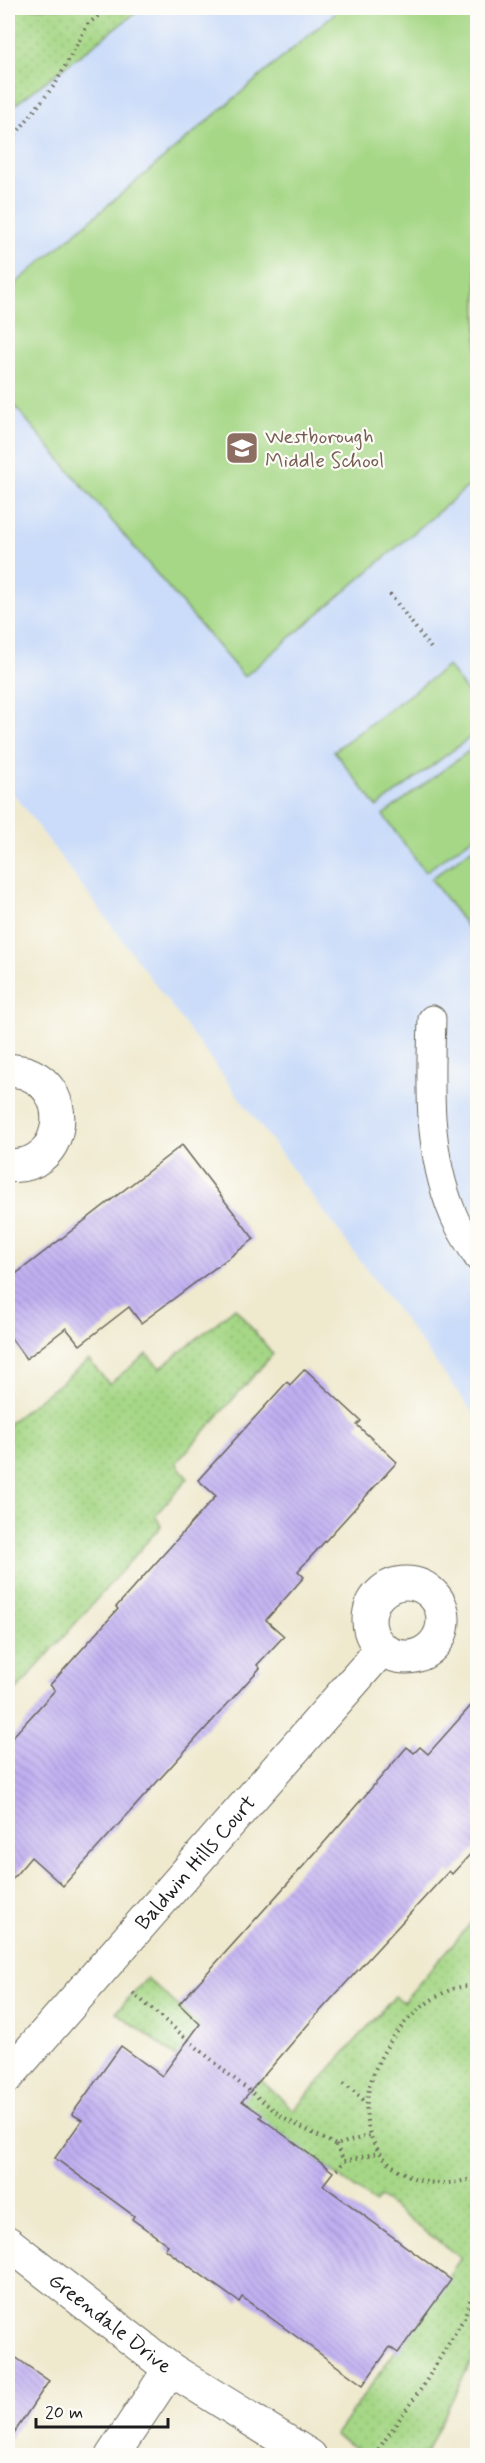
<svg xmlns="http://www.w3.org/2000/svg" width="485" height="2463" viewBox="0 0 485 2463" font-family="Mynerve,sans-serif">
  <defs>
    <pattern id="park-dots" width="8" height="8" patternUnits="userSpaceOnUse" patternTransform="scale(1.5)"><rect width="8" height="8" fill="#a6d786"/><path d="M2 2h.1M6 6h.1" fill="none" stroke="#8eb873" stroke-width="1.8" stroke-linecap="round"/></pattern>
    <pattern id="building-back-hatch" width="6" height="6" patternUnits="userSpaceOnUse" patternTransform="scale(1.5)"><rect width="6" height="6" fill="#c0aff1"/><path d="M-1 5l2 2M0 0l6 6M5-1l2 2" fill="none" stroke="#a496ce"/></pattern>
  </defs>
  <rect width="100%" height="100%" fill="#fdfcf7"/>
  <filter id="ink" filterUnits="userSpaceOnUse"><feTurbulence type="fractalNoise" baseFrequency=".0167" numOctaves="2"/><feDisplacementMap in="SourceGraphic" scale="12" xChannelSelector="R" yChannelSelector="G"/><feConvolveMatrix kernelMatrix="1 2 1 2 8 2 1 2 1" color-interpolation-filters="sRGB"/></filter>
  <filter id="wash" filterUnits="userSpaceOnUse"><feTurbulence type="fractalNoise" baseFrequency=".008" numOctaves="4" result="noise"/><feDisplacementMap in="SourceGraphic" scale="24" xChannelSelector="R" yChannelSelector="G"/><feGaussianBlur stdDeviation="1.35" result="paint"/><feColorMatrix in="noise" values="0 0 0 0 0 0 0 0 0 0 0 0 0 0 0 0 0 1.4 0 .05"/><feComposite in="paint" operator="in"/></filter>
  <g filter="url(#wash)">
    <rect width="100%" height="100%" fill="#efe9ce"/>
    <path fill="#cadcf9" d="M 142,8 L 477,8 L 477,1418 L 8,786 L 8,110 Z"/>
    <path fill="#a6d786" stroke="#617a51" stroke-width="1.5" d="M 341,8 L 477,8 L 477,479 L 244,677 L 8,398 L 8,290 Z
      M 448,666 L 477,706 L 477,732 L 377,807 L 334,751 Z
      M 477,745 L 477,834 L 425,872 L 383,815 Z
      M 477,845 L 478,933 L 474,936 L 431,879 Z"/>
    <path fill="url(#park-dots)" stroke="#617a51" stroke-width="1.5" d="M 8,8 L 142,8 L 8,110 Z
      M 235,1308 L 273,1354 L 176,1463 L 188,1479 L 155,1515 L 161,1526 L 8,1700 L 8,1424 L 89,1360 L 109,1384 L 147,1354 L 160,1368 Z
      M 477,1916 L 477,2349 L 425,2455 L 368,2455 L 335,2436 L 461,2258 L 380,2198 L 375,2203 L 116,2012 L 147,1978 L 294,2110 L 395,1996 L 403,2002 Z"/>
    <g id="blocks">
      <path fill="url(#building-back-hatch)" d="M 182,1145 L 254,1239 L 141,1323 L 129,1307 L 80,1345 L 66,1328 L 26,1359 L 8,1334 L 8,1280 Z
        M 305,1369 L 361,1421 L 357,1425 L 397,1462 L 298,1571 L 304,1577 L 266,1620 L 284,1636 L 257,1665 L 260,1668 L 63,1886 L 31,1857 L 8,1884 L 8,1742 L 55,1690 L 50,1685 L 118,1609 L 116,1607 L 216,1496 L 198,1480 L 287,1382 L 290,1385 Z
        M 477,1699 L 477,1847 L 452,1874 L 449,1871 L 312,2020 L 242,2101 L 262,2115 L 260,2117 L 333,2172 L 323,2185 L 451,2280 L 398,2353 L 390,2347 L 363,2385 L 242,2297 L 239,2302 L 165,2249 L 168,2245 L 132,2219 L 134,2216 L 55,2158 L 82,2120 L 72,2114 L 121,2046 L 162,2076 L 200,2024 L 179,2004 L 316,1852 L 407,1747 L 414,1753 L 420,1747 L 428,1754 Z
        M 8,2352 L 49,2381 L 8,2442 Z"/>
    </g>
  </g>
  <g filter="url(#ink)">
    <use href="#blocks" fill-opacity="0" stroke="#66645a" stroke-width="1.5"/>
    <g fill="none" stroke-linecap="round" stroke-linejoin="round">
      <defs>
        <path id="service" d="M 432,1019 C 430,1084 427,1152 453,1214 C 459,1229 469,1244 478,1258"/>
        <g id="minor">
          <path d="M 8,1070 C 13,1071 21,1071 26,1073 C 78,1092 62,1172 8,1165"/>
          <circle cx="406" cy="1620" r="37"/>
          <path id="s1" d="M 8,2076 L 381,1650"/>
          <path id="s2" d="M 8,2243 L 170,2369 L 310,2456"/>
          <path d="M 112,2456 L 170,2369"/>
        </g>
      </defs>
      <use href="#service" stroke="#66645a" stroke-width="29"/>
      <use href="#minor" stroke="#66645a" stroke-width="35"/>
      <path stroke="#66645a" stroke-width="4" stroke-dasharray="1.5 4.5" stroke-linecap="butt" d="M 8,144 L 56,83 L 88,24 L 108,8
        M 390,594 L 433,651
        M 478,1985 C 469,1986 458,1986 450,1990 C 386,2016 326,2127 402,2172 C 426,2187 452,2185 478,2177
        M 133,1993 L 227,2073 L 285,2119 L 336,2145 L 371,2135
        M 344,2083 L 366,2102
        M 336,2145 L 344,2161
        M 337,2170 L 344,2161 L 378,2153
        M 475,2177 L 478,2189
        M 375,2454 L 423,2386 L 464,2318 L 478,2278"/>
      <use href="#service" stroke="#fff" stroke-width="27"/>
      <use href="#minor" stroke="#fff" stroke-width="33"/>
    </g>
  </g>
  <defs>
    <symbol id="school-square" viewBox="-11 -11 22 22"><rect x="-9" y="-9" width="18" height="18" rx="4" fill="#8d6e63" stroke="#fdfcf7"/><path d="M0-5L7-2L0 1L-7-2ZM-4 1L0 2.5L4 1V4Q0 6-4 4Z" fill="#fff"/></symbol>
  </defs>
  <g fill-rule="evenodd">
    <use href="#school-square" x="223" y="429" width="38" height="38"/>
  </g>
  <g text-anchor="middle" stroke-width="4.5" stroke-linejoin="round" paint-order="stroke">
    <g font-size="21" fill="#785e54" stroke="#fdfcf7" text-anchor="start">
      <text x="265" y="443">Westborough<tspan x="265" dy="24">Middle School</tspan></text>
    </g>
    <g font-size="21" fill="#1c1c1c" stroke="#fdfcf7">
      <text dy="7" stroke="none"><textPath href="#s1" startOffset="284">Baldwin Hills Court</textPath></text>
      <text dy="7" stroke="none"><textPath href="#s2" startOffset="130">Greendale Drive</textPath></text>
    </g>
  </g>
  <rect width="485" height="2463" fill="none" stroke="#fdfcf7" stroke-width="30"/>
  <path d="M36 2418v9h132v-9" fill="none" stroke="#1c1c1c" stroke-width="3"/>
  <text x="45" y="2418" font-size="18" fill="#1c1c1c" stroke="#fdfcf7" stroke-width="4.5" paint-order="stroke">20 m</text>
</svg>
